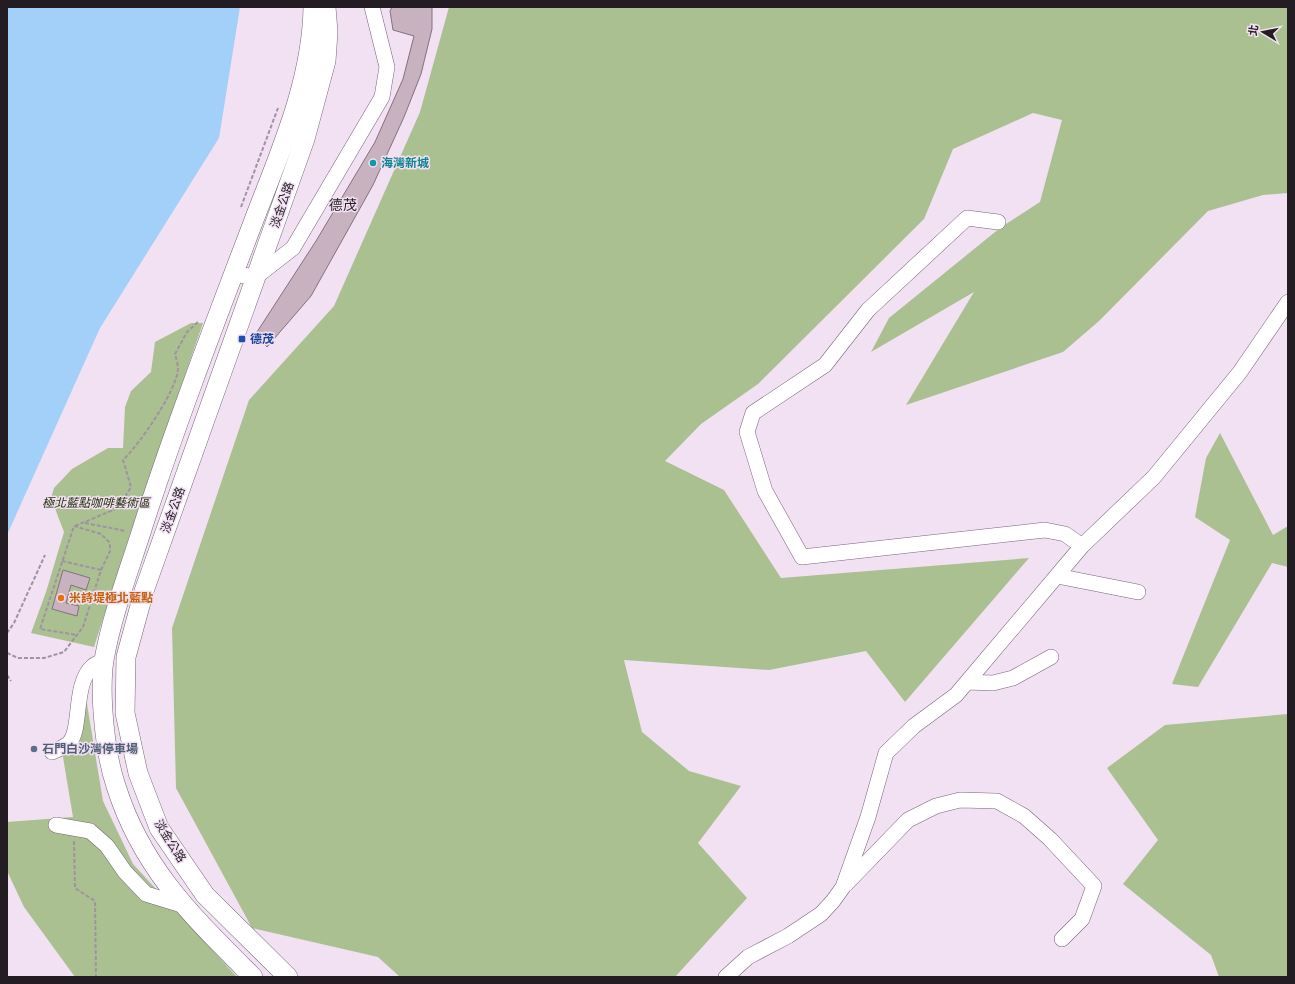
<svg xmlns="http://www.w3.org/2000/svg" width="1295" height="984" viewBox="0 0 1295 984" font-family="Lora,'Noto Sans TC',serif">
  <rect width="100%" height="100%" fill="#f2e0f3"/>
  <path fill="#aac091" d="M 449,7 L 1288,7 L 1288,193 L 1263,195 L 1208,211 L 1099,321 L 1063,352 L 906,405 L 974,292 L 871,352 L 889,318 L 1000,228 L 1040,202 L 1062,120 L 1033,113 L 953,149 L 924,219 L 758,384 L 701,424 L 665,461 L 724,490 L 781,578 L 1029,558 L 905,702 L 866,651 L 769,670 L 624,660 L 642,732 L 689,771 L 741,786 L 698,843 L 747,898 L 675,977 L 400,977 L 378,957 L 252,928 L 176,788 L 172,628 L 249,400 L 334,306 L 420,112 Z
    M 191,323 L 203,323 L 130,534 L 94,647 L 31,633 L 46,592 L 64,532 L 51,498 L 54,488 L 72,469 L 108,448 L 123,448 L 125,407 L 131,391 L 151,372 L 155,342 Z
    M 1220,433 L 1273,535 L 1288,526 L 1288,567 L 1272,563 L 1198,687 L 1172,684 L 1230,540 L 1195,517 L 1206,458 Z
    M 85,692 L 103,801 L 133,864 L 237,977 L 75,977 L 24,907 L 7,871 L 7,822 L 73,817 L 63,757 Z
    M 1288,714 L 1288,977 L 1219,977 L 1211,955 L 1123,884 L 1158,840 L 1107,768 L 1165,725 Z"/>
  <path fill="#a2d0f9" d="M 7,7 L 240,7 L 219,138 L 100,328 L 7,535 Z"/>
  <path fill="#c8b2c0" stroke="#85707d" d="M 392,7 L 432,7 L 432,29 L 421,74 L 404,117 L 373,185 L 311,296 L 267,347 L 255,335 L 316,241 L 375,142 L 403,79 L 414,36 L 393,30 L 390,11 Z
    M 63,570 L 90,578 L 86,590 L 71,585 L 66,603 L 79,606 L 77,616 L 52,609 Z"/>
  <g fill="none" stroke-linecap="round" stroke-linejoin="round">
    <defs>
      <path id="minor" d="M 998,222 L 967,218 L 868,310 L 825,365 L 753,413 L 747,432 L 765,491 L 802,557 L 1045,530 L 1065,534 L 1082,546
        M 232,275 L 257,276 L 293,248 L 382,97 L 387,67 L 372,7
        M 1057,576 L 1138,592
        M 967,682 L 993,683 L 1013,678 L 1051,657
        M 52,752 C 57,750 64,747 68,744 C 83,731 72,684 93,666 C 96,663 101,662 104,660
        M 56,825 L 90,831 L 107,846 L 125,872 L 146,894 L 182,905
        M 846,884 L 908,820 L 936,806 L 960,800 L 997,801 L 1024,816 L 1050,839 L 1094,886 L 1082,919 L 1062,939
        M 726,977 L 748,957 L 788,936 L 821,914 L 833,901 L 843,887 L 868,817 L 886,753 L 914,726 L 956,695 L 1082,546 L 1154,477 L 1240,372 L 1288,302"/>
      <path id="major" d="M 253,977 C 193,917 142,869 116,786 C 105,754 99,694 104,660 C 112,614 130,568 144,523 C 177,421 216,320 254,220 C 280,152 312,81 313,7
        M 288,977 L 205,895 L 159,828 L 138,773 L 125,713 L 126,657 L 144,591 L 305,139 L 326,61 L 328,32 L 326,7"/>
    </defs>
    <use href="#minor" stroke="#756677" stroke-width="16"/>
    <use href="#major" stroke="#756677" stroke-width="20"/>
    <path stroke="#a092a1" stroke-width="2" stroke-dasharray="4 2" stroke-linecap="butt" d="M 241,207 L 278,108
      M 85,523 L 126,531
      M 75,526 L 118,508 L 131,487 L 123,460 C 139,445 177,390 178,369 C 178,364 176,358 175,354 L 187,332 L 199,321
      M 62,561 L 101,570
      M 69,593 L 103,598
      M 7,633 L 14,623 L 45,555
      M 7,653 L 18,658 L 44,658 L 64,652 L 83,627 L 101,570 L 110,551 L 110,543 L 101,534 L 74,526 L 40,629 L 77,635
      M 7,675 L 11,681
      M 74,841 L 75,888 L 95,901 L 96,977"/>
    <use href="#minor" stroke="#fff" stroke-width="15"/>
    <use href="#major" stroke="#fff" stroke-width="19"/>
  </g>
  <circle fill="#0f9aa8" stroke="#f2e0f3" stroke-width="1.5" cx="373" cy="163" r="4"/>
  <rect fill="#1a4fb4" stroke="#f2e0f3" stroke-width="1.5" x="238" y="335" width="8" height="8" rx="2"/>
  <circle fill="#e8710a" stroke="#f2e0f3" stroke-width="1.5" cx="61" cy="598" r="4"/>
  <circle fill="#5c6f8a" stroke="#f2e0f3" stroke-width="1.5" cx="34" cy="749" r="4"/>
  <g text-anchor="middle" stroke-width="3" stroke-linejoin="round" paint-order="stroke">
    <g font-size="12" font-weight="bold" fill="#0d838f" stroke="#f2e0f3" text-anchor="start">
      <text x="381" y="167">海灣新城</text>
    </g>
    <g font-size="12" fill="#231c23" stroke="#f2e0f3">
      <text transform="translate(282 205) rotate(-71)" y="4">淡金公路</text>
      <text transform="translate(173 510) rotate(-70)" y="4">淡金公路</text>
      <text transform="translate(170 841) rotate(58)" y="4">淡金公路</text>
    </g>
    <g font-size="12" font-weight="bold" fill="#164399" stroke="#f2e0f3" text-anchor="start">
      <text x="250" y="343">德茂</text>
    </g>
    <g font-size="12" font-style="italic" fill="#22320b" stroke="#f2e0f3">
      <text x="96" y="507">極北藍點咖啡藝術區</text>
    </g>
    <g font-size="12" font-weight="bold" fill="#c56008" stroke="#f2e0f3" text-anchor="start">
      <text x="69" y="602">米詩堤極北藍點</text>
    </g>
    <g font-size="12" font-weight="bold" fill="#4e5e75" stroke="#f2e0f3" text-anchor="start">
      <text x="42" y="753">石門白沙灣停車場</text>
    </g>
    <g font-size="14" fill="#231c23" stroke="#f2e0f3">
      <text x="343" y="210">德茂</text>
    </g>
  </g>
  <rect width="1295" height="984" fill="none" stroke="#231c23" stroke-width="16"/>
  <g transform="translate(1263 32) rotate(280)" stroke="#f2e0f3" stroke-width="3" paint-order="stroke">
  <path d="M0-3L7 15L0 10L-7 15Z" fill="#231c23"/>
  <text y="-6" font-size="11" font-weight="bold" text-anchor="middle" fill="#231c23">北</text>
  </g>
</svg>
